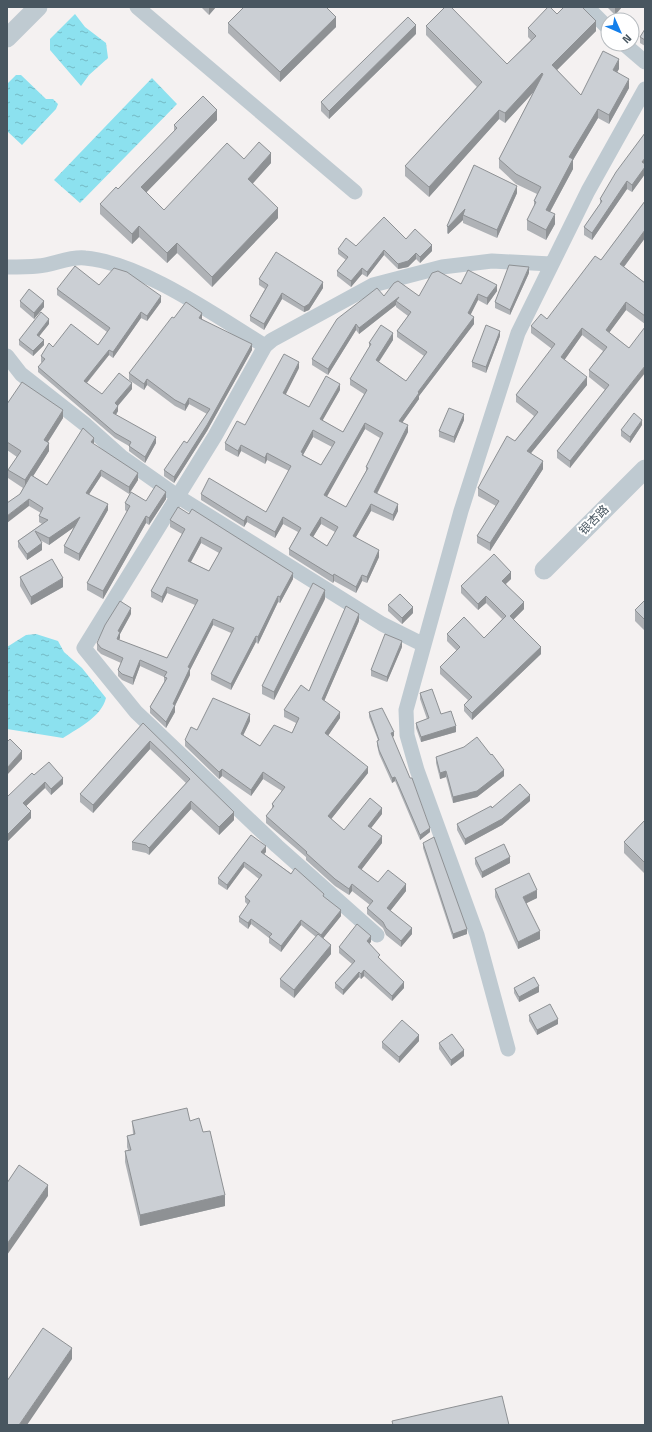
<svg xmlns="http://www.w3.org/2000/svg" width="652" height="1432" viewBox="0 0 652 1432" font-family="'Titillium Web','Noto Sans SC',sans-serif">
  <defs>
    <pattern id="water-ripples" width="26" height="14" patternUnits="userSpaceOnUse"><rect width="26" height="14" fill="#8ce1ef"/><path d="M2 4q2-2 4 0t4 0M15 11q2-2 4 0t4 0" fill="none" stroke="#74b9c5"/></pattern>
  </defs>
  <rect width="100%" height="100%" fill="#f4f1f1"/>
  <path fill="url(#water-ripples)" d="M 75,14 L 85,27 L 106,43 L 108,58 L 89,75 L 81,86 L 50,50 L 50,39 Z
    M 16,75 L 21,75 L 46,99 L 53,99 L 58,104 L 56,109 L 22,145 L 7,131 L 7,84 Z
    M 152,78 L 177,104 L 80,203 L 54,180 Z
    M 36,634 L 58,641 L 64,652 L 82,668 L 106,698 C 101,717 80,727 63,738 L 7,729 L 7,647 L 26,635 Z"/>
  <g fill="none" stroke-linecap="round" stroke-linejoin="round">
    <path stroke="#bfcad1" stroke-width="15" d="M 137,7 L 355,192
      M 587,7 L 608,28
      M 624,44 L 645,62
      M 7,267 C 17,267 28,267 38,266 C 53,265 70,256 85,258 C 142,263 216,316 265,346 L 272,340 L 373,285 L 442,267 L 492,261 L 551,264
      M 265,346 L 215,436 L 84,648 L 136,712 L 277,846 L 377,935
      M 7,356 L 21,374 L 86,425 L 123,458 L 177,496 L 382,624 L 424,645
      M 508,1049 L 477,935 L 417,770 L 407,735 L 406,710 L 461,511 L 518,333 L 588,191 L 645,89"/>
    <path stroke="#bfcad1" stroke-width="19" d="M 7,38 L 38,7
      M 544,570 L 645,469"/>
  </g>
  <path fill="#afb2b6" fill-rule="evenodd" d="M 201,7 L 216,7 L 209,15 Z
    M 607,7 L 622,7 L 615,15 Z
    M 557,14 L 596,31 L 557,70 L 581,95 L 619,69 L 617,72 L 629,88 L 609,124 L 598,118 L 573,160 L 573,169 L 550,212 L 555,224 L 546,240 L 527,230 L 527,220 L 534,208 L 534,201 L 537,194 L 516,184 L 499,168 L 499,159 L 534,91 L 505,123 L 499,119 L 429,197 L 405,176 L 405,166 L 477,87 L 426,35 L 426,26 L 507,64 L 531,40 L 528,37 L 528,28 Z
    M 228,23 L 336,27 L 280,82 L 228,33 Z
    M 645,29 L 645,46 L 640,43 L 640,37 Z
    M 416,34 L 329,119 L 321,111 L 321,102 Z
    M 217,120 L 146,192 L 164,210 L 244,159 L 271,163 L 252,183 L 278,218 L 212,287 L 177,253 L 167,263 L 139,237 L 132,244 L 100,214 L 100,204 L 118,189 L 174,132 L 174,125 Z
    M 645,133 L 645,174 L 632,192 L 627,189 L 592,240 L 584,235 L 584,227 L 600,204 L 600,199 Z
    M 474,165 L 517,193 L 497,238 L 463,223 L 463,220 L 448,234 L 447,233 L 447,226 Z
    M 645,201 L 645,238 L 624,267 L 645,283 L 645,324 L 626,310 L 609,332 L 629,348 L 570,468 L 557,458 L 557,451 L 605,390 L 589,377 L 589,370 L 603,351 L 582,335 L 564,360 L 587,385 L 531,453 L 543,469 L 490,551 L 477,543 L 477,536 L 496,506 L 478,496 L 478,488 L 534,416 L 516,402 L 516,395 L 552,349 L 531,333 L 531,326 L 547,319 L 601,260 Z
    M 406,239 L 432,251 L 420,263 L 416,259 L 408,267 L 398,269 L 384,255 L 367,277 L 362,274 L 351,287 L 337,276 L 337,271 L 346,260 L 338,254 L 338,249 Z
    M 529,273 L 510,315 L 495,308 L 495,302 Z
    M 259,279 L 323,288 L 309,310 L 304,312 L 282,299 L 264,330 L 250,321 L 250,316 L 265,289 L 259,285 Z
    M 461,284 L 497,291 L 487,305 L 478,300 L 470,315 L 474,324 L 419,396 L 419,399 L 402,423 L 408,432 L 377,494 L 398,511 L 393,521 L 371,511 L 356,537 L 379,557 L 367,583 L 362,581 L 356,593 L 334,581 L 333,583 L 289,555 L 289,549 L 298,532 L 283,524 L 275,538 L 247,522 L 244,527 L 201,500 L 201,494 L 266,512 L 289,471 L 267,460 L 265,464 L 241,451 L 238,457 L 225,450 L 225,443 L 245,425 L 299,368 L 285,395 L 309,407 L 340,390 L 322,420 L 343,432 L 364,394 L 350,385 L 350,379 L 369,348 L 369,343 L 393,340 L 379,362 L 406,381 L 424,356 L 397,337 L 397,331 L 408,316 L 396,307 L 396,305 L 359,334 L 356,330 L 328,375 L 312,365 L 312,359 L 384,296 L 419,296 ZM 365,429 L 380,438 L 366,467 L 366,471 L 346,507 L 326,497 ZM 313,437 L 332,447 L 321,465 L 303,455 ZM 321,524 L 335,532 L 327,546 L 313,537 Z
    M 99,285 L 161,302 L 147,321 L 141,318 L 113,358 L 109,355 L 87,383 L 102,394 L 132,389 L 118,406 L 118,411 L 116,415 L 156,443 L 145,463 L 129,451 L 129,446 L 115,438 L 38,372 L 38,367 L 42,363 L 41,362 L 41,356 L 53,347 L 98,345 L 107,332 L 57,295 L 57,289 Z
    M 20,301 L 44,307 L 34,319 L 20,307 Z
    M 174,318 L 202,319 L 252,350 L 207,431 L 174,483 L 164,476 L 164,470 L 187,443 L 207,414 L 189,404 L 185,411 L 175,406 L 147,385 L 144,390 L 129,380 L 129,373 Z
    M 49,324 L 39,336 L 44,345 L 33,356 L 19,345 L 19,340 Z
    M 500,336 L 486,373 L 472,367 L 472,362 Z
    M 7,404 L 63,418 L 48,442 L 49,451 L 33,476 L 47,485 L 94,444 L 138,480 L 129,494 L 101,476 L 89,494 L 108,510 L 79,561 L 64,553 L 64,546 L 74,527 L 49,545 L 40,540 L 42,550 L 27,560 L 18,547 L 18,541 L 42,524 L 39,522 L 39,516 L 41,513 L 29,506 L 20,494 L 23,488 L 8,478 L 8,470 L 17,457 L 7,450 Z
    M 464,420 L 454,443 L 439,437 L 439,431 Z
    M 642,425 L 630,443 L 621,436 L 621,430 Z
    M 166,499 L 149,525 L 146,523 L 103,599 L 87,590 L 87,583 L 127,512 L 125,510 L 125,503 Z
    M 170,520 L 293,579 L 280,603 L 278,602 L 258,644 L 256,642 L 231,690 L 211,680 L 211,674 L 231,633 L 213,625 L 190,670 L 190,675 L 175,705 L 175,712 L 166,728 L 150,713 L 150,707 L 164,682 L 164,677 L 140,666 L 133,685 L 122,680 L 118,676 L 118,670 L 121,663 L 101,654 L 97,650 L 97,643 L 131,614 L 120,634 L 119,640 L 167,658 L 195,605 L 167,593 L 162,603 L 151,597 L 151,591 L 182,534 L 170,527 ZM 201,543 L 219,553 L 209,571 L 191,562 Z
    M 20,577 L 63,587 L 31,605 L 20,586 Z
    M 511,579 L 506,584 L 524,609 L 513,620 L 541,654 L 472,720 L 464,711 L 464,705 L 468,700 L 440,674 L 440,667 L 457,651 L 447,641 L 447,634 L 484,638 L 502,619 L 486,603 L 478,610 L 461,593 L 461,586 Z
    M 325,599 L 274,700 L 262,694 L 262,686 Z
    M 645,600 L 645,631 L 635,621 L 635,610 Z
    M 388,605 L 413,613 L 402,624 L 388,611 Z
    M 359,621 L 324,701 L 340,718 L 328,736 L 368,773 L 331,819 L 344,830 L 382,814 L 371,828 L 382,843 L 361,870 L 378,882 L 406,891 L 390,911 L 412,934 L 401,947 L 386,935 L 383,928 L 367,914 L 367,908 L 370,905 L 352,891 L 349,895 L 335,886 L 306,860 L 306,857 L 266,823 L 266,816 L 272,809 L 272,804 L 282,791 L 263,779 L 251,796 L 222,776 L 219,779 L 185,746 L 185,740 L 197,730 L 250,721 L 243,735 L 260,746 L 292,733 L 296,723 L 284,717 L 284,710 L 309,691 Z
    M 402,647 L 387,682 L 371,676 L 371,670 Z
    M 420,693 L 441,714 L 456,732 L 421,742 L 416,728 L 416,723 L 427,719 L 420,699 Z
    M 369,712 L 394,736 L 392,737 L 430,832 L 420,840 L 395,781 L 392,783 L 379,754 L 377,745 L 377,741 L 378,740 L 369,717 Z
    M 143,723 L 234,820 L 219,835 L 191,809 L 149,855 L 146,853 L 132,850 L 132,842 L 186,783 L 150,749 L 93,813 L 80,802 L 80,794 Z
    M 436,757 L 504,776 L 477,797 L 453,803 L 446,777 L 440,779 L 436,763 Z
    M 34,775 L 63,784 L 51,795 L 45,788 L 26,806 L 31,818 L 7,842 L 7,797 Z
    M 530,801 L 502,825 L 465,845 L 457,830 L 457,824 Z
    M 645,820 L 645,874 L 624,853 L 624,842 Z
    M 251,835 L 266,852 L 264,854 L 324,897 L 341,916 L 323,938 L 331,954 L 294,998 L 280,987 L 280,979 L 316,937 L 301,925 L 281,952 L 269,943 L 269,938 L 251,924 L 248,929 L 239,922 L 239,917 L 248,905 L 245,902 L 245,897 L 259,879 L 244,867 L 227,890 L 218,884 L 218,878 Z
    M 423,843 L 467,934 L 453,939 L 423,848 Z
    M 475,858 L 510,863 L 482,878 L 475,864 Z
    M 495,889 L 537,898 L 526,903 L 540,939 L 518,949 L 495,897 Z
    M 371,942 L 369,943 L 380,960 L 404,988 L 392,1001 L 364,976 L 361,979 L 359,977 L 343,995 L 335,988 L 335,983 L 352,964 L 339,953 L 339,947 Z
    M 514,988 L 539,992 L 519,1002 L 514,993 Z
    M 529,1015 L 558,1024 L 537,1035 L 529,1021 Z
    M 419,1041 L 399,1063 L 382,1048 L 382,1042 Z
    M 439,1043 L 464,1056 L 451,1066 L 439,1049 Z
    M 132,1121 L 190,1121 L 203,1132 L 225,1206 L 140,1226 L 125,1162 L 125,1151 L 128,1150 L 127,1147 L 127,1136 L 133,1134 Z"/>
  <path fill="#8e9194" d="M 209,7 L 216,7 L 209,15 Z
    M 615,7 L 622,7 L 615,15 Z
    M 336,17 L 336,27 L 280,82 L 280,72 Z
    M 596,21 L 596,31 L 552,75 L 552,65 Z
    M 416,25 L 416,34 L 329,119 L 329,111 Z
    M 619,59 L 619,69 L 613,79 L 613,70 Z
    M 542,73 L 542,83 L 505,123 L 505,113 Z
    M 629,79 L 629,88 L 609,124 L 609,115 Z
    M 598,109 L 598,118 L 573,160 L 573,169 L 546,219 L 546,210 L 569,157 Z
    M 217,110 L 217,120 L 141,198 L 141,187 Z
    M 499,110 L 499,119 L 429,197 L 429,187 Z
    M 271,153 L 271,163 L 248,189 L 248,179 Z
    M 645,158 L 645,165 L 642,162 Z
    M 645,167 L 645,174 L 632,192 L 632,185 Z
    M 627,181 L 627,189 L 592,240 L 592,233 Z
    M 517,186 L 517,193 L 497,238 L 497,230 Z
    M 278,208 L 278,218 L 212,287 L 212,277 Z
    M 465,209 L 463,215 L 463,220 L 448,234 L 448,227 Z
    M 555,214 L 555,224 L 546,240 L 546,230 Z
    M 139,226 L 139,237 L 132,244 L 132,234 Z
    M 645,230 L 645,238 L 620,272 L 620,264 Z
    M 177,243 L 177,253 L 167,263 L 167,253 Z
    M 432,245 L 432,251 L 420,263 L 420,257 Z
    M 384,250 L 384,255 L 367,277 L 367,272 Z
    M 416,253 L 416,259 L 408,267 L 398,269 L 398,264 Z
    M 529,267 L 529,273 L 510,315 L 510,310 Z
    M 362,268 L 362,274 L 351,287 L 351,281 Z
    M 323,282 L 323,288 L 309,310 L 304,312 L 304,307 Z
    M 497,285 L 497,291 L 487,305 L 487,298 Z
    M 282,293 L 282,299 L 264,330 L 264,324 Z
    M 478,294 L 478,300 L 468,320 L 468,313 Z
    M 161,296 L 161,302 L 147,321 L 147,316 Z
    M 399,297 L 396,301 L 396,305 L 359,334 L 359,328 Z
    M 44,301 L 44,307 L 34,319 L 34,313 Z
    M 626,302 L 626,310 L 606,337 L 606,330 Z
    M 141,312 L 141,318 L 113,358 L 113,352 Z
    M 202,313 L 202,319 L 199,324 L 199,318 Z
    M 474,317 L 474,324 L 419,396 L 419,399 L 399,427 L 399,421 L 418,392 Z
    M 49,319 L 49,324 L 37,339 L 37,335 Z
    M 356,324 L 356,330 L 328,375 L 328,369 Z
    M 582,328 L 582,335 L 561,365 L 561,357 Z
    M 500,331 L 500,336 L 486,373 L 486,367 Z
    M 393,333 L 393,340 L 376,366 L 376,360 Z
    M 44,340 L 44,345 L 33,356 L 33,351 Z
    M 252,344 L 252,350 L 207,431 L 174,483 L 174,477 Z
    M 109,350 L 109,355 L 84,386 L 84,381 Z
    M 299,362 L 299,368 L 283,400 L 283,393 Z
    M 645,366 L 645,373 L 570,468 L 570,461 Z
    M 587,377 L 587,385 L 527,458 L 527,451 Z
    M 147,379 L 147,385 L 144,390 L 144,384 Z
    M 132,383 L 132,389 L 115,409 L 115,403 Z
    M 340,384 L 340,390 L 320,425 L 320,419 Z
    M 189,398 L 189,404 L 185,411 L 185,405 Z
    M 118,406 L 118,411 L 113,419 L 113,413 Z
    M 63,410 L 63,418 L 44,448 L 44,440 Z
    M 464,414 L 464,420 L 454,443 L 454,437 Z
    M 642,420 L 642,425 L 630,443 L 630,437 Z
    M 365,423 L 365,429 L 324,502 L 324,495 Z
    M 408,425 L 408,432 L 374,499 L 374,492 Z
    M 313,430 L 313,437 L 303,455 L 303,459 L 301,452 Z
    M 156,437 L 156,443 L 145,463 L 145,457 Z
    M 94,438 L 94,444 L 91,442 Z
    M 49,443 L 49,451 L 25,489 L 25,480 Z
    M 241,445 L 241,451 L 238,457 L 238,451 Z
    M 267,453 L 267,460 L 265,464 L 265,458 Z
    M 543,461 L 543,469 L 490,551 L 490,543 Z
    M 101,470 L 101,476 L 86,499 L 86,493 Z
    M 138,473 L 138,480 L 129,494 L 129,487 Z
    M 166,492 L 166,499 L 149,525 L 149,518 Z
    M 29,499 L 29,506 L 7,523 L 7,516 Z
    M 108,504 L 108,510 L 79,561 L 79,554 Z
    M 371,504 L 371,511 L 353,542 L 353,536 Z
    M 398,504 L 398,511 L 393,521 L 393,515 Z
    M 146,516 L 146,523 L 103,599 L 103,591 Z
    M 247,516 L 247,522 L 244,527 L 244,521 Z
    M 80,517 L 80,523 L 49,545 L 49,538 Z
    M 283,517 L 283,524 L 275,538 L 275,532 Z
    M 321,517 L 321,524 L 310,542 L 310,535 Z
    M 201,537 L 201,543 L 188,567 L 188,561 Z
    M 42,543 L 42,550 L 27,560 L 27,554 Z
    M 379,550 L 379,557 L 367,583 L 367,577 Z
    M 511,572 L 511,579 L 502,587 L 502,581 Z
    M 293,573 L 293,579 L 280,603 L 280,597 Z
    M 334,574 L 334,581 L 333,583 L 333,576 Z
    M 362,575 L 362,581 L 356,593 L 356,587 Z
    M 63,578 L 63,587 L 31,605 L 31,597 Z
    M 167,587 L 167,593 L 162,603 L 162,597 Z
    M 325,590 L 325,599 L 274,700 L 274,692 Z
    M 278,596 L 278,602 L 258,644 L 258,637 Z
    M 486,596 L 486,603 L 478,610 L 478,604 Z
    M 524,602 L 524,609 L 510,623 L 510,616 Z
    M 413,607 L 413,613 L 402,624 L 402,618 Z
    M 131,608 L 131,614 L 120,634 L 120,638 L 117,645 L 117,639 L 118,631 Z
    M 359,614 L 359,621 L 322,706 L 322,699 Z
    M 213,619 L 213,625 L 190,670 L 190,675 L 173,710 L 173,704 L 188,667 Z
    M 256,636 L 256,642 L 231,690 L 231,684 Z
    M 402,641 L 402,647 L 387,682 L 387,677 Z
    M 541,647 L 541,654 L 472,720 L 472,713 Z
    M 140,660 L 140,666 L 133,685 L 133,678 Z
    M 175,705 L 175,712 L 166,728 L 166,722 Z
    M 340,712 L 340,718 L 325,740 L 325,733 Z
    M 250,714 L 250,721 L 241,740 L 241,734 Z
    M 456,726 L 456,732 L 421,742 L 421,737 Z
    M 394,732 L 394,736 L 391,738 L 391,733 Z
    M 150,741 L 150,749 L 93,813 L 93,805 Z
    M 22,751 L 22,759 L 7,775 L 7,768 Z
    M 368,767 L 368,773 L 328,823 L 328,816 Z
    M 222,769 L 222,776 L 219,779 L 219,772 Z
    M 504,770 L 504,776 L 477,797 L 453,803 L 453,797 Z
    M 446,771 L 446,777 L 440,779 L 440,773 Z
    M 263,772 L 263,779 L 251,796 L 251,790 Z
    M 395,777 L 395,781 L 392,783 L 392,778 Z
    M 63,778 L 63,784 L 51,795 L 51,789 Z
    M 45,782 L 45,788 L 23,809 L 23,803 Z
    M 530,795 L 530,801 L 502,825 L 465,845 L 465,839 Z
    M 191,801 L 191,809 L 149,855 L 149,848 Z
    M 382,808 L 382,814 L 368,832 L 368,826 Z
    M 31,811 L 31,818 L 7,842 L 7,835 Z
    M 234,812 L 234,820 L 219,835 L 219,827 Z
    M 430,828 L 430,832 L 420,840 L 420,835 Z
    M 382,836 L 382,843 L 358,874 L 358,867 Z
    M 266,846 L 266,852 L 261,857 L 261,852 Z
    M 510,857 L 510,863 L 482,878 L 482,872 Z
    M 244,862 L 244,867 L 227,890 L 227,885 Z
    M 352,884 L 352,891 L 349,895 L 349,889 Z
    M 406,884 L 406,891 L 387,915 L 387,908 Z
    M 537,890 L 537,898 L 523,905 L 523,897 Z
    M 341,910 L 341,916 L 321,941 L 321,935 Z
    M 251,919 L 251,924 L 248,929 L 248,923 Z
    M 301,920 L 301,925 L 281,952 L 281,946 Z
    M 412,928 L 412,934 L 401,947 L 401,941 Z
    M 467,929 L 467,934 L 453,939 L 453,934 Z
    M 540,931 L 540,939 L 518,949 L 518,942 Z
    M 371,936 L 371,942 L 367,946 L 367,941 Z
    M 331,945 L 331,954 L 294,998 L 294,990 Z
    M 364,970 L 364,976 L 361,979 L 361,974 Z
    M 359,972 L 359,977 L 343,995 L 343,990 Z
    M 404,982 L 404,988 L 392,1001 L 392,996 Z
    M 539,986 L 539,992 L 519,1002 L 519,997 Z
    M 558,1019 L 558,1024 L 537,1035 L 537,1030 Z
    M 419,1035 L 419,1041 L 399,1063 L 399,1057 Z
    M 464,1050 L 464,1056 L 451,1066 L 451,1060 Z
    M 48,1185 L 48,1196 L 7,1255 L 7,1244 Z
    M 225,1195 L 225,1206 L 140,1226 L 140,1215 Z
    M 72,1348 L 72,1359 L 27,1425 L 19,1425 Z"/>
  <path fill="#cbcfd4" stroke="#8e9194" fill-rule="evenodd" d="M 244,7 L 326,7 L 336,17 L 280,72 L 228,23 Z
    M 445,7 L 451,7 L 507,64 L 536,36 L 528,28 L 548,7 L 550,7 L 557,14 L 564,7 L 582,7 L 596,21 L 552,65 L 581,95 L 603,51 L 619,59 L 613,70 L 629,79 L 609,115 L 598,109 L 569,157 L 573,159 L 546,210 L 555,214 L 546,230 L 527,220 L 536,202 L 534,201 L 541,187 L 516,174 L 499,159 L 543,74 L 542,73 L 505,113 L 499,110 L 429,187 L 405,166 L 482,82 L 426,26 Z
    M 408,17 L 416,25 L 329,111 L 321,102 Z
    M 645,29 L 645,40 L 640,37 Z
    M 203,96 L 217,110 L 141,187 L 164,210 L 227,143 L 244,159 L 259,142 L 271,153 L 248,179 L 278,208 L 212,277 L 177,243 L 167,253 L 139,226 L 132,234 L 100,204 L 116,187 L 118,189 L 177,128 L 174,125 Z
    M 645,133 L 645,158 L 642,162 L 645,164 L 645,167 L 632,185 L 627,181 L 592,233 L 584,227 L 602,201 L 600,199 L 616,172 Z
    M 474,165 L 517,186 L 497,230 L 463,215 L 465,209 L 448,227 L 447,226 Z
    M 645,201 L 645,230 L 620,264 L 645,283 L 645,316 L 626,302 L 606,330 L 629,348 L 645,327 L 645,366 L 570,461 L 557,451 L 609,385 L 589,370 L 607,347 L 582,328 L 561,357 L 587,377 L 527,451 L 543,461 L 490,543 L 477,536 L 499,501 L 478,488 L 507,436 L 515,441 L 538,412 L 516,395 L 555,344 L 531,326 L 541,314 L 547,319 L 595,256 L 601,260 Z
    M 384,217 L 406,239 L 415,229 L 432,245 L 420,257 L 416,253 L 408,261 L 398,264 L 384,250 L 367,272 L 362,268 L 351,281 L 337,271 L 348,257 L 338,249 L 346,238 L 356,246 Z
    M 276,252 L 323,282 L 309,304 L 304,307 L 282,293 L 264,324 L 250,316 L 268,285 L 259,279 Z
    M 509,265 L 529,267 L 510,310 L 495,302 Z
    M 75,266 L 99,285 L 114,268 L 127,272 L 161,296 L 147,316 L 141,312 L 113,352 L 109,350 L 84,381 L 102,394 L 119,373 L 132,383 L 115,403 L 118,406 L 113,413 L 156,437 L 145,457 L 129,446 L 131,442 L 115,433 L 38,367 L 45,359 L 41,356 L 49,343 L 53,347 L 71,324 L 98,345 L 110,328 L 57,289 Z
    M 468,270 L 497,285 L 487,298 L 478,294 L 468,313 L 474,317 L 418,392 L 419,393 L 399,421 L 408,425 L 374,492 L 398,504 L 393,515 L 371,504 L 353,536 L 379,550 L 367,577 L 362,575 L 356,587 L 334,574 L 333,576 L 289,549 L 301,528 L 283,517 L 275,532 L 247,516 L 244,521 L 201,494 L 209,478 L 266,512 L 291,466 L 267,453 L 265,458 L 241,445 L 238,451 L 225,443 L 237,421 L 245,425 L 284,354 L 299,362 L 283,393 L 309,407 L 326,376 L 340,384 L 320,419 L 343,432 L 367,390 L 350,379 L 371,344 L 369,343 L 381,325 L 393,333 L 376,360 L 406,381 L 427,352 L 397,331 L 411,312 L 396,301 L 399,297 L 359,328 L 356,324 L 328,369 L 312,359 L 337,319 L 377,288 L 384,296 L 394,283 L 398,281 L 419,296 L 432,273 L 438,271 L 461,284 ZM 365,423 L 383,433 L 366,467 L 368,468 L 346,507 L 324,495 ZM 313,430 L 335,442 L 321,465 L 302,455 L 303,453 L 301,452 ZM 321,517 L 338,527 L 327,546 L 310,535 Z
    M 29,289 L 44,301 L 34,313 L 20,301 Z
    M 186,302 L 202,313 L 199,318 L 252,344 L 207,425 L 174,477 L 164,470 L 184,441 L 187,443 L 210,409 L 189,398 L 185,405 L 175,400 L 147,379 L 144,384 L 129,373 L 172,317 L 174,318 Z
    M 41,312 L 49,319 L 37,335 L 44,340 L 33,351 L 19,340 Z
    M 486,325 L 500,331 L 486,367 L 472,362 Z
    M 22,382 L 63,410 L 44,440 L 49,443 L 25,480 L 8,470 L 21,451 L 7,442 L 7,404 Z
    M 449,408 L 464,414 L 454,437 L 439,431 Z
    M 634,413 L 642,420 L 630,437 L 621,430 Z
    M 83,428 L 94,438 L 91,442 L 138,473 L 129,487 L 101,470 L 86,493 L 108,504 L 79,554 L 64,546 L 80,517 L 49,538 L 35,531 L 42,543 L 27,554 L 18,541 L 48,520 L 39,516 L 43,508 L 29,499 L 7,516 L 7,503 L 20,494 L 31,475 L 47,485 Z
    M 156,485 L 166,492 L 149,518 L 146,516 L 103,591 L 87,583 L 130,506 L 125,503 L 131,492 L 146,501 Z
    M 178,507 L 189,514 L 192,509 L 293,573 L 280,597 L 278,596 L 258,637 L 256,636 L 231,684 L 211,674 L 234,628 L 213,619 L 188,667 L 190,668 L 173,704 L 175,705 L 166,722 L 150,707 L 167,678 L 164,677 L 167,672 L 140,660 L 133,678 L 122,674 L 118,670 L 123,658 L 101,648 L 97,643 L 105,625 L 120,601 L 131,608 L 118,631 L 120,632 L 117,639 L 167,658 L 198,600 L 167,587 L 162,597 L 151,591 L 185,529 L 170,520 ZM 201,537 L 222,548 L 209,571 L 188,561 Z
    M 494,554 L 511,572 L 502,581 L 524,602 L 510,616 L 541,647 L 472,713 L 464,705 L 472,697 L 440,667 L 460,647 L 447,634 L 464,617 L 484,638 L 506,616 L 486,596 L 478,604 L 461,586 Z
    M 52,559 L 63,578 L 31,597 L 20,577 Z
    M 313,583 L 325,590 L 274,692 L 262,686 Z
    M 400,594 L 413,607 L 402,618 L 388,605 Z
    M 645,600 L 645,620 L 635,610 Z
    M 346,606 L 359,614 L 322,699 L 340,712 L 325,733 L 368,767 L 328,816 L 344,830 L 370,798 L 382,808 L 368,826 L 382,836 L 358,867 L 378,882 L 388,870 L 406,884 L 387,908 L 412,928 L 401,941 L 386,928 L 383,922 L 367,908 L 373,901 L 352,884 L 349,889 L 335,879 L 306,853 L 307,852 L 266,816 L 274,806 L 272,804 L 285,787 L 263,772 L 251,790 L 222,769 L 219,772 L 185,740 L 191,727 L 197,730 L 213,698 L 250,714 L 241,734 L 260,746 L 274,725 L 292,733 L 299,718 L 284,710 L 301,685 L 309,691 Z
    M 385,634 L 402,641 L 387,677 L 371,670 Z
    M 432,689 L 441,714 L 451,711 L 456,726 L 421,737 L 416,723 L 429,718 L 420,693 Z
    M 382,708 L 394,732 L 391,733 L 410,778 L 412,778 L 430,828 L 420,835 L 395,777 L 392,778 L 379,750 L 377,741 L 379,740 L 369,712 Z
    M 143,723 L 234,812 L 219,827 L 191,801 L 149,848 L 146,845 L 132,842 L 190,779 L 150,741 L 93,805 L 80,794 Z
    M 477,737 L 491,755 L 492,754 L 504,770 L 477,791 L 453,797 L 446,771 L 440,773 L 436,757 L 464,747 Z
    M 10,739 L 22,751 L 7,768 L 7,742 Z
    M 49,762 L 63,778 L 51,789 L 45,782 L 23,803 L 31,811 L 7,835 L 7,797 L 32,773 L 34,775 Z
    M 520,784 L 530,795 L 502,819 L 465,839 L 457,824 L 491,806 L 492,808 Z
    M 645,820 L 645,863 L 624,842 Z
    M 251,835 L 266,846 L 261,852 L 291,874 L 295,868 L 324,894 L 323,896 L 341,910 L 321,935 L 301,920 L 281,946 L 269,937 L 272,934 L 251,919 L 248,923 L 239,917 L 250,901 L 245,897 L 262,875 L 244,862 L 227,885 L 218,878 Z
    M 434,837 L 467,929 L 453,934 L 423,843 Z
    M 504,844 L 510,857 L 482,872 L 475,858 Z
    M 529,873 L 537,890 L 523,897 L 540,931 L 518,942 L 495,889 Z
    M 357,924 L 371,936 L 367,941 L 380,955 L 378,957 L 404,982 L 392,996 L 364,970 L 361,974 L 359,972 L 343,990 L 335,983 L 355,961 L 339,947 Z
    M 318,934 L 331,945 L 294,990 L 280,979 Z
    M 534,977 L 539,986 L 519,997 L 514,988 Z
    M 550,1004 L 558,1019 L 537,1030 L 529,1015 Z
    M 402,1020 L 419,1035 L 399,1057 L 382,1042 Z
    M 452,1034 L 464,1050 L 451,1060 L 439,1043 Z
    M 187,1108 L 190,1121 L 199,1118 L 203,1132 L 210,1131 L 225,1195 L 140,1215 L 125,1151 L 131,1150 L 127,1136 L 135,1134 L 132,1121 Z
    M 19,1165 L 48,1185 L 7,1244 L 7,1183 Z
    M 43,1328 L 72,1348 L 19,1425 L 7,1425 L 7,1381 Z
    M 502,1396 L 509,1425 L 393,1425 L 392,1421 Z"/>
  <g text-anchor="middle" stroke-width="4" stroke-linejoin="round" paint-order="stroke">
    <g font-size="12" fill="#485660" stroke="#fff">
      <text transform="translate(594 520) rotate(-45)" y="4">银杏路</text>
    </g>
  </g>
  <rect width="652" height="1432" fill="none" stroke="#485660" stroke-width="16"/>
  <g transform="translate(620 32) rotate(135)"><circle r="19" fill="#ffffff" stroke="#b6bbbf"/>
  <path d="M0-3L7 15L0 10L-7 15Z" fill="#147feb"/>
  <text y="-6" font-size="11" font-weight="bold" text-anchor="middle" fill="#485660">N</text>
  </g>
</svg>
